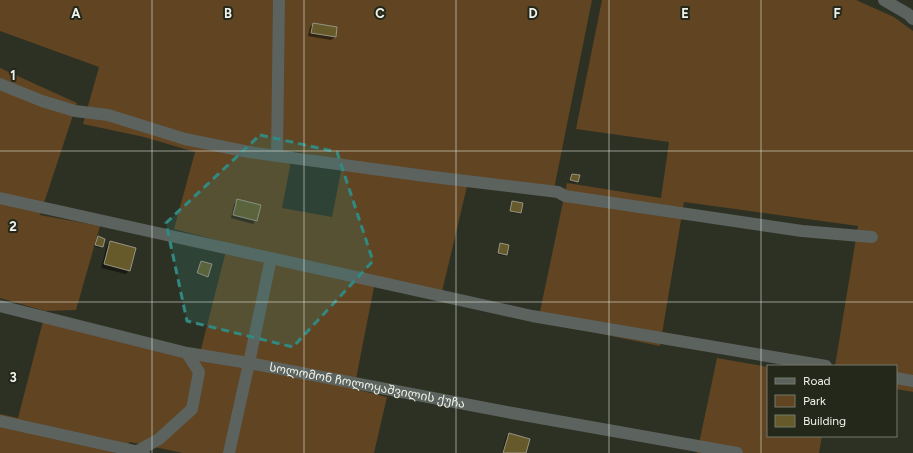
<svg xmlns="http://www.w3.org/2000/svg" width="913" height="453" viewBox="0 0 913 453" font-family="Figtree,'Noto Sans Georgian',sans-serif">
  <rect width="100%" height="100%" fill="#2d3124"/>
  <path fill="#614421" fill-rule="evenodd" d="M 0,0 L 592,0 L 554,189 L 469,178 L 440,300 L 374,287 L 354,389 L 387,397 L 374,453 L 183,453 L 130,442 L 113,453 L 0,453 L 0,414 L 18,418 L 43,321 L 198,361 L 228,243 L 174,229 L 195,152 L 144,137 L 83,124 L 99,67 L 0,31 ZM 293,151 L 343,161 L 332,217 L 282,208 Z
    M 602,0 L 856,0 L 894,17 L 913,31 L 913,392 L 896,389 L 896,366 L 835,366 L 858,226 L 684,202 L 660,346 L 538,321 L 567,183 L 661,198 L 669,142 L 576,129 Z
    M 0,68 L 77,103 L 40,215 L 100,226 L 76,310 L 45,311 L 0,298 Z
    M 717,358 L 768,367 L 768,436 L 822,436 L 819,453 L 697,453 Z"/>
  <path fill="#0007" d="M 313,24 L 335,37 L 331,40 L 308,36 L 310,27 Z
    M 572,175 L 577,182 L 576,183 L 569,181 Z
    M 238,200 L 256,220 L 253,224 L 231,218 L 234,204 Z
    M 512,202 L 520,213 L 519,214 L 510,212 Z
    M 98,237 L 104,239 L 100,248 L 94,246 Z
    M 110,242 L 129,270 L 126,274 L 101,268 L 107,245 Z
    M 500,244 L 506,254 L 505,256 L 497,254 Z
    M 201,262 L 207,276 L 206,277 L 196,274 Z
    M 509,434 L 525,453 L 502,453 L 506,437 Z"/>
  <path fill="#665a2b" stroke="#989484" d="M 313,23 L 337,27 L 336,37 L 311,33 Z
    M 572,174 L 580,175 L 578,182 L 570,180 Z
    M 237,199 L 261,205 L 257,221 L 233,215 Z
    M 512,201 L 523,203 L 521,213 L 510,211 Z
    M 98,236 L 105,239 L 103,247 L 95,245 Z
    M 110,241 L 136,248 L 130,271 L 104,264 Z
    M 500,243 L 509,245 L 507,255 L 498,253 Z
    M 201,261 L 212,264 L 208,277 L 197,273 Z
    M 509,433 L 530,439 L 526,453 L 503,453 Z"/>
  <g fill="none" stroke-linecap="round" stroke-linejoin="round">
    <g stroke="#5c625d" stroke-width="12">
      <path d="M 884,0 L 908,14 L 913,19"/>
      <path d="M 0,84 L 42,101 L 75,111 L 108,115 L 185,139 L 249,152 L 425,176 L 558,192 L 565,196 L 802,231 L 872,237"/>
      <path d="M 277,156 L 279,0"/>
      <path d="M 0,198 L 532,316 L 826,366"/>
      <path id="s1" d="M 0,306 L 187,353 L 249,363 L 512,413 L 737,453"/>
      <path d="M 896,378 L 913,381"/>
      <path d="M 0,421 L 144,453"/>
      <path d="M 134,453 L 159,439 L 192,409 L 199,372 L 187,353"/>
      <path d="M 229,453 L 249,363 L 271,258"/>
    </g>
  </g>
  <path fill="#318981" fill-opacity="0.2" stroke="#318981" stroke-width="3" stroke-dasharray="8 5" stroke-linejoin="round" d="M 260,135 L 337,152 L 373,261 L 293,347 L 187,321 L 166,223 Z"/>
  <path fill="none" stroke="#eff2ea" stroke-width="1" stroke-opacity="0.55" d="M 152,0 L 152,453M 304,0 L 304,453M 456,0 L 456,453M 609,0 L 609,453M 761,0 L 761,453M 0,151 L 913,151M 0,302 L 913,302"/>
  <g text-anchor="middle" stroke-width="4" stroke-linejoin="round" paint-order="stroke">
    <g font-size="12" fill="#eff2ea" stroke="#23281a">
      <text dy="4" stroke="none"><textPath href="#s1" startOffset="376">სოლომონ ჩოლოყაშვილის ქუჩა</textPath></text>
    </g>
  </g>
  <g font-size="13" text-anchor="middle" font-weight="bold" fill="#eff2ea" stroke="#23281a" stroke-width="4" stroke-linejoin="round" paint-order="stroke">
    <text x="76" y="18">A</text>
    <text x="228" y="18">B</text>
    <text x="380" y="18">C</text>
    <text x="533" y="18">D</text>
    <text x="685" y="18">E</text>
    <text x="837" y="18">F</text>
    <text x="13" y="80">1</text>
    <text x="13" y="231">2</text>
    <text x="13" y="382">3</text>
  </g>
  <rect x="767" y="365" width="130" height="72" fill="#23281a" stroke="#75796d"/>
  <rect x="775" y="378" width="20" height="6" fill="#5c625d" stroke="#75796d"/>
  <text x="803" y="385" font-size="12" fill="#eff2ea">Road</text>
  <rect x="775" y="395" width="20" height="12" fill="#614421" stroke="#75796d"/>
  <text x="803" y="405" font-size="12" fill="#eff2ea">Park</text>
  <rect x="775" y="415" width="20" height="12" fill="#665a2b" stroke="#75796d"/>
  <text x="803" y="425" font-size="12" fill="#eff2ea">Building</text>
</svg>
